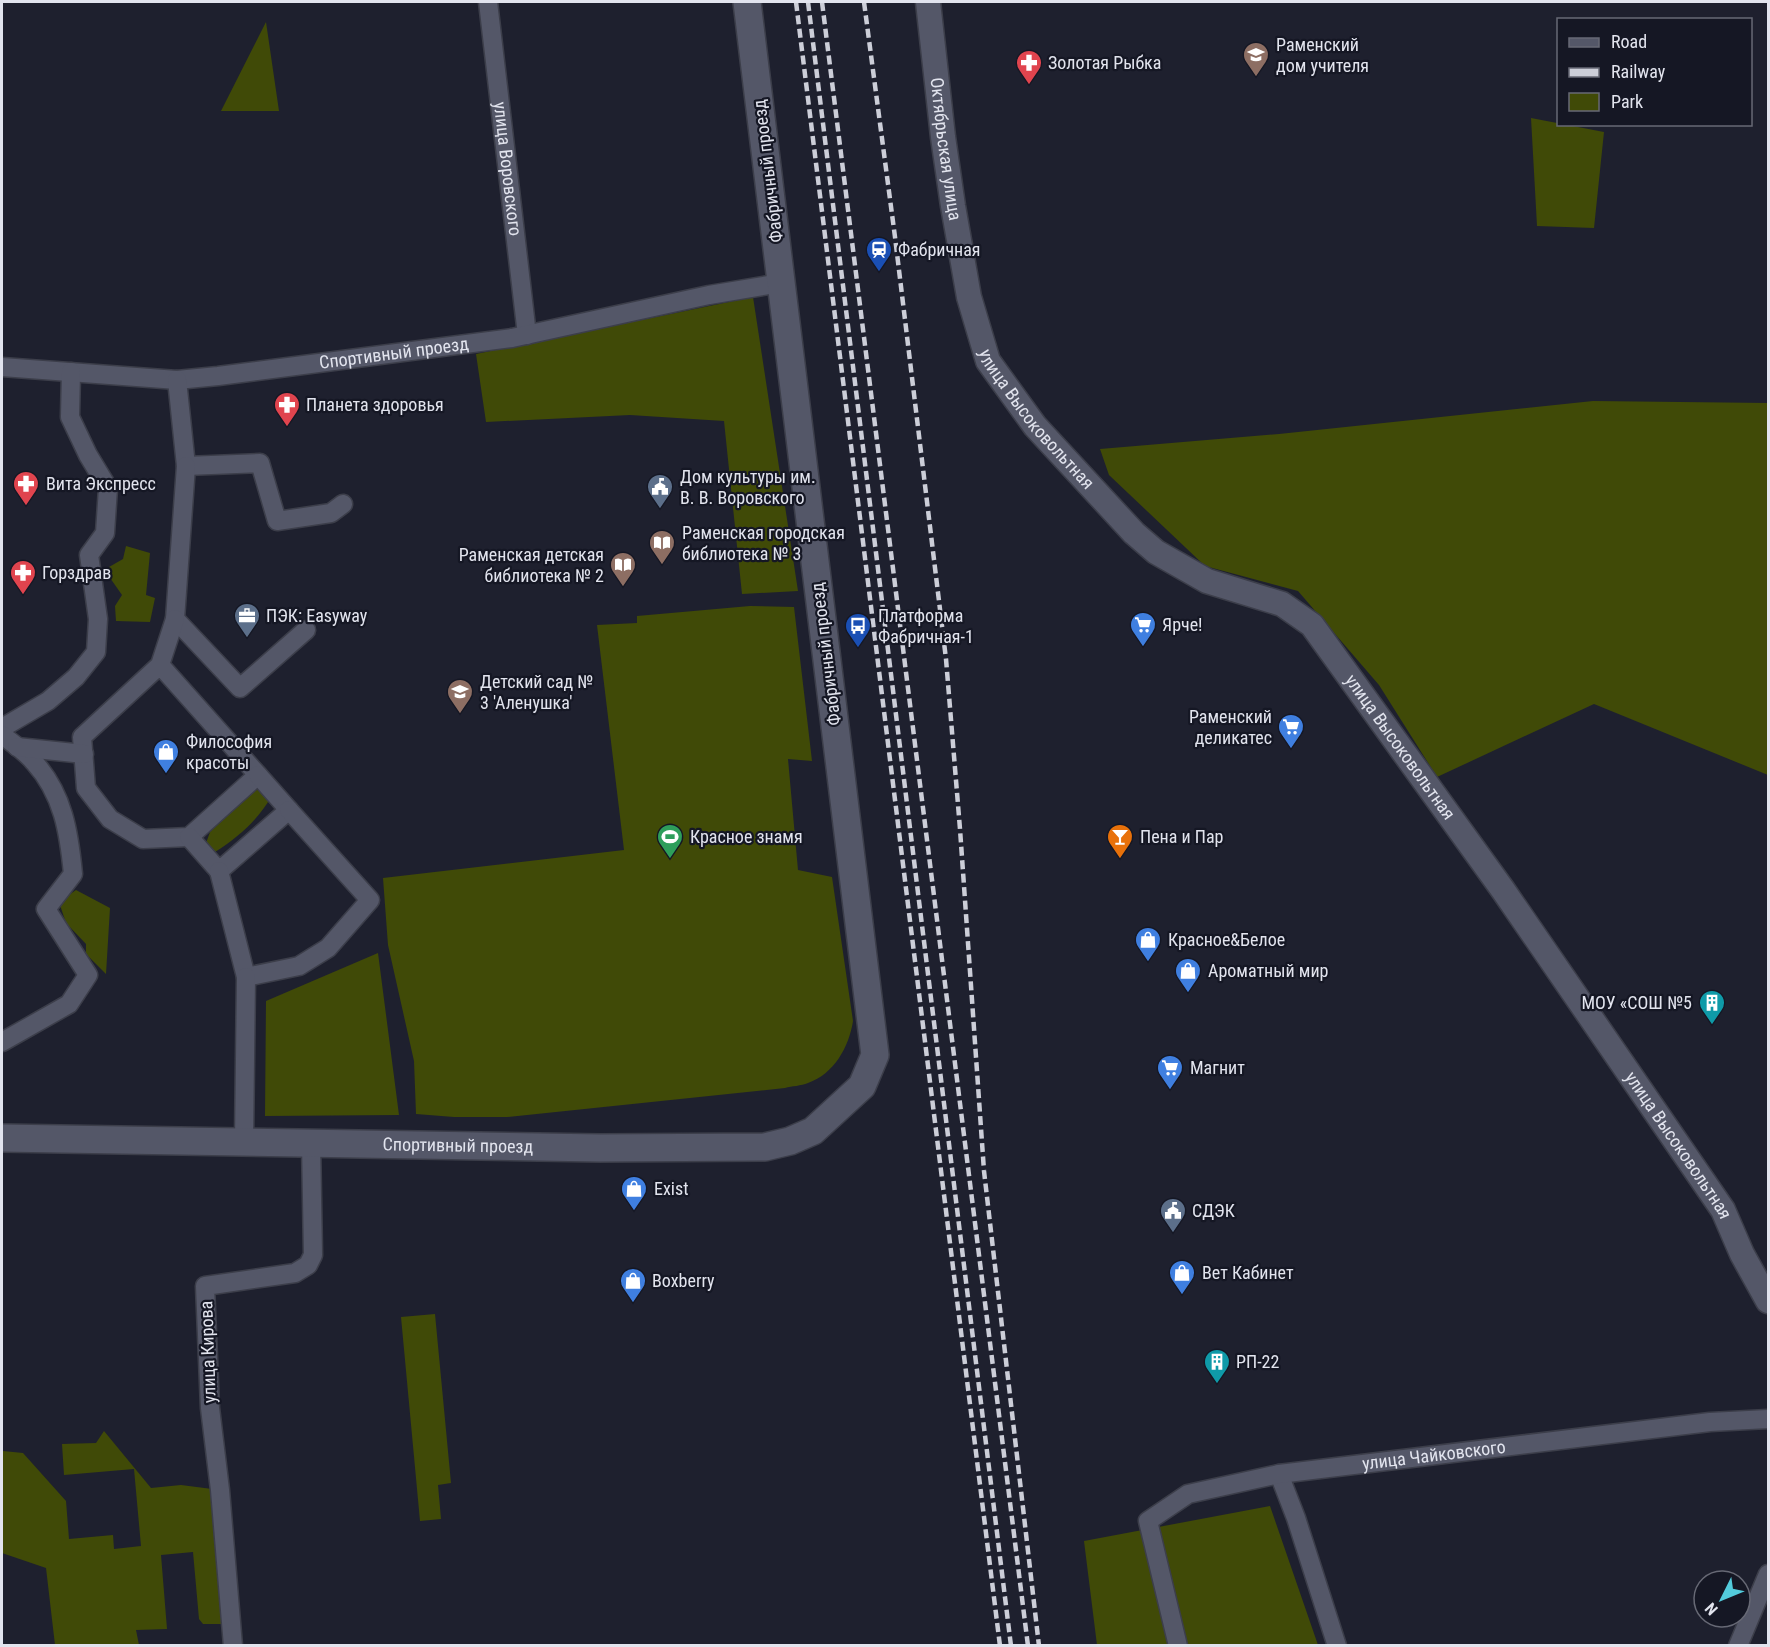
<svg xmlns="http://www.w3.org/2000/svg" width="1770" height="1647" viewBox="0 0 1770 1647" font-family="'Roboto Condensed',sans-serif">
  <rect width="100%" height="100%" fill="#1e202e"/>
  <path fill="#404a07" d="M 266,22 L 279,111 L 221,111 Z
    M 1531,118 L 1604,132 L 1594,228 L 1537,226 Z
    M 753,297 L 798,591 L 742,594 L 724,421 L 630,415 L 486,422 L 476,354 Z
    M 1593,401 L 1768,403 L 1768,775 L 1594,704 L 1437,777 L 1379,685 L 1298,591 L 1205,566 L 1109,475 L 1100,449 L 1279,434 Z
    M 126,546 L 150,553 L 146,595 L 155,598 L 150,622 L 116,621 L 115,606 L 122,595 L 108,575 L 109,567 L 123,559 Z
    M 750,606 L 794,607 L 812,761 L 788,759 L 798,870 L 832,877 L 853,1021 C 849,1047 834,1074 808,1083 C 801,1086 792,1086 785,1088 L 507,1117 L 454,1117 L 416,1114 L 414,1061 L 388,945 L 383,878 L 624,850 L 597,625 L 637,623 L 637,616 Z
    M 262,788 L 271,797 C 258,820 237,838 215,852 L 205,846 L 210,832 L 251,792 Z
    M 76,890 L 110,908 L 106,974 L 86,954 L 86,944 L 66,923 L 59,902 Z
    M 378,953 L 399,1115 L 265,1116 L 266,1001 Z
    M 435,1314 L 451,1483 L 438,1485 L 441,1519 L 420,1521 L 401,1317 Z
    M 104,1431 L 151,1488 L 181,1485 L 220,1490 L 230,1624 L 203,1624 L 199,1619 L 193,1552 L 161,1555 L 167,1629 L 136,1630 L 139,1645 L 55,1645 L 46,1568 L 2,1553 L 2,1448 L 3,1451 L 23,1453 L 66,1501 L 69,1539 L 113,1535 L 114,1549 L 141,1546 L 134,1469 L 64,1475 L 62,1444 L 96,1443 Z
    M 1270,1506 L 1318,1645 L 1097,1645 L 1084,1541 Z"/>
  <g fill="none" stroke-linecap="round" stroke-linejoin="round">
    <defs>
      <g id="minor">
        <path id="s1" d="M 488,2 L 527,335"/>
        <path id="s2" d="M 2,367 L 177,380 L 218,376 L 512,338 L 709,295 L 781,283"/>
        <path d="M 177,380 L 186,466 L 260,463 L 277,521 L 331,513 L 343,504"/>
        <path d="M 186,466 L 175,619 L 240,688 L 306,630"/>
        <path d="M 160,665 L 258,775 L 189,837 L 143,839 L 110,819 L 86,788 L 82,737 L 160,665 L 175,619"/>
        <path d="M 2,728 L 48,701 L 76,677 L 96,652 L 98,619 L 89,555 L 105,533 L 108,488 L 88,455 L 70,417 L 71,372"/>
        <path d="M 2,735 C 12,743 25,751 34,762 C 63,794 69,832 73,874 L 46,909 L 88,975 L 69,1004 L 2,1042"/>
        <path d="M 17,747 L 84,754"/>
        <path d="M 189,837 L 219,871 L 289,810 L 258,775"/>
        <path d="M 219,871 L 246,977 L 299,966 L 328,948 L 370,900 L 289,810"/>
        <path d="M 244,1141 L 246,977"/>
        <path d="M 1279,1474 L 1296,1518 L 1337,1646"/>
        <path d="M 233,1646 L 220,1490 L 210,1408 L 205,1286 L 295,1273 L 308,1265 L 313,1255 L 311,1142"/>
        <path id="s3" d="M 1178,1646 L 1148,1521 L 1188,1494 L 1279,1474 L 1710,1422 L 1768,1419"/>
        <path d="M 1738,1646 L 1768,1574"/>
      </g>
      <g id="tertiary">
        <path id="s4" d="M 928,2 L 943,137 L 953,206 L 969,297 L 988,361 L 1035,426 L 1134,533 L 1156,552 L 1207,581 L 1282,604 L 1312,625 L 1503,890 L 1723,1210 L 1742,1254 L 1768,1301"/>
      </g>
      <g id="secondary">
        <path id="s5" d="M 2,1138 L 600,1148 L 765,1147 L 790,1141 L 813,1131 L 862,1086 L 875,1055 L 747,2"/>
      </g>
    </defs>
    <use href="#minor" stroke="#3c3e4a" stroke-width="21"/>
    <use href="#tertiary" stroke="#3c3e4a" stroke-width="27"/>
    <use href="#secondary" stroke="#3c3e4a" stroke-width="30"/>
    <use href="#minor" stroke="#545768" stroke-width="18"/>
    <use href="#tertiary" stroke="#545768" stroke-width="24"/>
    <use href="#secondary" stroke="#545768" stroke-width="27"/>
    <path stroke="#ccced8" stroke-width="4.5" stroke-dasharray="9 4.5" stroke-linecap="butt" d="M 796,2 L 1000,1646
      M 808,2 L 1011,1646
      M 822,2 L 1028,1646
      M 864,2 L 895,237 L 946,659 L 960,829 L 984,1171 L 1039,1646"/>
  </g>
  <defs>
    <symbol id="university-pin" viewBox="-11 -11 22 30"><path d="M0 17L-7.5 6A9.5 9.5 0 1 1 7.5 6Z" fill="#8d6e63" stroke="#151724"/><path d="M0-5L7-2L0 1L-7-2ZM-4 1L0 2.5L4 1V4Q0 6-4 4Z" fill="#fff"/></symbol>
    <symbol id="pharmacy-pin" viewBox="-11 -11 22 30"><path d="M0 17L-7.5 6A9.5 9.5 0 1 1 7.5 6Z" fill="#e0444e" stroke="#151724"/><path d="M-2-6h4v4h4v4h-4v4h-4v-4h-4v-4h4Z" fill="#fff"/></symbol>
    <symbol id="station-pin" viewBox="-11 -11 22 30"><path d="M0 17L-7.5 6A9.5 9.5 0 1 1 7.5 6Z" fill="#1a4fb4" stroke="#151724"/><path d="M-3-6H3Q5-6 5-4V2Q5 4 3 4L4.5 6H3L1.5 4h-3L-3 6H-4.5L-3 4Q-5 4-5 2V-4Q-5-6-3-6ZM-3.5-4v3h7v-3ZM-3.5 1v1.5H-2V1ZM2 1v1.5H3.5V1Z" fill="#fff"/></symbol>
    <symbol id="civic-pin" viewBox="-11 -11 22 30"><path d="M0 17L-7.5 6A9.5 9.5 0 1 1 7.5 6Z" fill="#5c6f8a" stroke="#151724"/><path d="M-.6-6.5H3V-4.5H.6V-3L4-1V1h2V6H-6V1h2V-1L-.6-3ZM-1.2 2.5V6h2.4V2.5Z" fill="#fff"/></symbol>
    <symbol id="library-pin" viewBox="-11 -11 22 30"><path d="M0 17L-7.5 6A9.5 9.5 0 1 1 7.5 6Z" fill="#8d6e63" stroke="#151724"/><path d="M-6-4Q-3-5.5-.7-3.5V5Q-3 3-6 4ZM6-4Q3-5.5 .7-3.5V5Q3 3 6 4Z" fill="#fff"/></symbol>
    <symbol id="office-pin" viewBox="-11 -11 22 30"><path d="M0 17L-7.5 6A9.5 9.5 0 1 1 7.5 6Z" fill="#5c6f8a" stroke="#151724"/><path d="M-6-3h4V-5.5h4V-3h4V5H-6ZM-1-4.5V-3h2v-1.5ZM-6 0V1H6V0Z" fill="#fff"/></symbol>
    <symbol id="supermarket-pin" viewBox="-11 -11 22 30"><path d="M0 17L-7.5 6A9.5 9.5 0 1 1 7.5 6Z" fill="#3f7fe0" stroke="#151724"/><path d="M-6-5.5h2.5l.6 2H6L4.5 2H-2.5L-4.4-4H-6ZM-1.5 3.2a1.3 1.3 0 1 0 .1 0ZM3 3.2a1.3 1.3 0 1 0 .1 0Z" fill="#fff"/></symbol>
    <symbol id="bus-pin" viewBox="-11 -11 22 30"><path d="M0 17L-7.5 6A9.5 9.5 0 1 1 7.5 6Z" fill="#1a4fb4" stroke="#151724"/><path d="M-5-6H5V4H4V6H2V4H-2V6H-4V4H-5ZM-3.5-4V0h7V-4ZM-3.5 1.2v1.5H-2V1.2ZM2 1.2v1.5H3.5V1.2Z" fill="#fff"/></symbol>
    <symbol id="school-pin" viewBox="-11 -11 22 30"><path d="M0 17L-7.5 6A9.5 9.5 0 1 1 7.5 6Z" fill="#8d6e63" stroke="#151724"/><path d="M0-5L7-2L0 1L-7-2ZM-4 1L0 2.5L4 1V4Q0 6-4 4Z" fill="#fff"/></symbol>
    <symbol id="shop-pin" viewBox="-11 -11 22 30"><path d="M0 17L-7.5 6A9.5 9.5 0 1 1 7.5 6Z" fill="#3f7fe0" stroke="#151724"/><path d="M-5-2.5h2.3a2.7 3.5 0 0 1 5.4 0H5L5.5 6h-11ZM-1.5-2.5h3a1.5 2.3 0 0 0-3 0Z" fill="#fff"/></symbol>
    <symbol id="stadium-pin" viewBox="-11 -11 22 30"><path d="M0 17L-7.5 6A9.5 9.5 0 1 1 7.5 6Z" fill="#2e9e5b" stroke="#151724"/><path d="M0-5a6.5 5 0 1 0 0 10a6.5 5 0 1 0 0-10ZM-3.5-1.8h7v3.6h-7Z" fill="#fff"/></symbol>
    <symbol id="bar-pin" viewBox="-11 -11 22 30"><path d="M0 17L-7.5 6A9.5 9.5 0 1 1 7.5 6Z" fill="#e8710a" stroke="#151724"/><path d="M-6-5H6L.8 .8V4.5H3.5V6h-7V4.5H-.8V.8Z" fill="#fff"/></symbol>
    <symbol id="building-pin" viewBox="-11 -11 22 30"><path d="M0 17L-7.5 6A9.5 9.5 0 1 1 7.5 6Z" fill="#0f9aa8" stroke="#151724"/><path d="M-4-6H4V6H1V3H-1V6H-4ZM-2.5-4.3h1.7v1.8h-1.7ZM.8-4.3h1.7v1.8H.8ZM-2.5-1h1.7V.8h-1.7ZM.8-1h1.7V.8H.8Z" fill="#fff"/></symbol>
  </defs>
  <g fill-rule="evenodd">
    <use href="#university-pin" x="1241" y="40" width="30" height="40"/>
    <use href="#pharmacy-pin" x="1014" y="48" width="30" height="40"/>
    <use href="#station-pin" x="864" y="235" width="30" height="40"/>
    <use href="#pharmacy-pin" x="272" y="390" width="30" height="40"/>
    <use href="#pharmacy-pin" x="11" y="469" width="30" height="40"/>
    <use href="#civic-pin" x="645" y="472" width="30" height="40"/>
    <use href="#library-pin" x="647" y="528" width="30" height="40"/>
    <use href="#library-pin" x="608" y="550" width="30" height="40"/>
    <use href="#pharmacy-pin" x="8" y="558" width="30" height="40"/>
    <use href="#office-pin" x="232" y="601" width="30" height="40"/>
    <use href="#supermarket-pin" x="1128" y="610" width="30" height="40"/>
    <use href="#bus-pin" x="843" y="611" width="30" height="40"/>
    <use href="#school-pin" x="445" y="677" width="30" height="40"/>
    <use href="#supermarket-pin" x="1276" y="712" width="30" height="40"/>
    <use href="#shop-pin" x="151" y="737" width="30" height="40"/>
    <use href="#stadium-pin" x="655" y="822" width="30" height="40"/>
    <use href="#bar-pin" x="1105" y="822" width="30" height="40"/>
    <use href="#shop-pin" x="1133" y="925" width="30" height="40"/>
    <use href="#shop-pin" x="1173" y="956" width="30" height="40"/>
    <use href="#building-pin" x="1697" y="988" width="30" height="40"/>
    <use href="#supermarket-pin" x="1155" y="1053" width="30" height="40"/>
    <use href="#shop-pin" x="619" y="1174" width="30" height="40"/>
    <use href="#civic-pin" x="1158" y="1196" width="30" height="40"/>
    <use href="#shop-pin" x="1167" y="1258" width="30" height="40"/>
    <use href="#shop-pin" x="618" y="1266" width="30" height="40"/>
    <use href="#building-pin" x="1202" y="1347" width="30" height="40"/>
  </g>
  <g text-anchor="middle" stroke-width="4.5" stroke-linejoin="round" paint-order="stroke">
    <g font-size="18" fill="#e2e4ee" stroke="#151724" text-anchor="start">
      <text x="1276" y="51">Раменский<tspan x="1276" dy="21">дом учителя</tspan></text>
      <text x="1048" y="69">Золотая Рыбка</text>
      <text x="898" y="256">Фабричная</text>
      <text x="306" y="411">Планета здоровья</text>
      <text x="680" y="483">Дом культуры им.<tspan x="680" dy="21">В. В. Воровского</tspan></text>
      <text x="46" y="490">Вита Экспресс</text>
      <text x="682" y="539">Раменская городская<tspan x="682" dy="21">библиотека № 3</tspan></text>
      <text x="604" y="561" text-anchor="end">Раменская детская<tspan x="604" dy="21">библиотека № 2</tspan></text>
      <text x="42" y="579">Горздрав</text>
      <text x="266" y="622">ПЭК: Easyway</text>
      <text x="878" y="622">Платформа<tspan x="878" dy="21">Фабричная-1</tspan></text>
      <text x="1162" y="631">Ярче!</text>
      <text x="480" y="688">Детский сад №<tspan x="480" dy="21">3 'Аленушка'</tspan></text>
      <text x="1272" y="723" text-anchor="end">Раменский<tspan x="1272" dy="21">деликатес</tspan></text>
      <text x="186" y="748">Философия<tspan x="186" dy="21">красоты</tspan></text>
      <text x="690" y="843">Красное знамя</text>
      <text x="1140" y="843">Пена и Пар</text>
      <text x="1168" y="946">Красное&amp;Белое</text>
      <text x="1208" y="977">Ароматный мир</text>
      <text x="1692" y="1009" text-anchor="end">МОУ «СОШ №5</text>
      <text x="1190" y="1074">Магнит</text>
      <text x="654" y="1195">Exist</text>
      <text x="1192" y="1217">СДЭК</text>
      <text x="1202" y="1279">Вет Кабинет</text>
      <text x="652" y="1287">Boxberry</text>
      <text x="1236" y="1368">РП-22</text>
    </g>
    <g font-size="18" fill="#e2e4ee" stroke="#151724">
      <text dy="6" stroke="none"><textPath href="#s4" startOffset="148">Октябрьская улица</textPath></text>
      <text dy="6" stroke="none"><textPath href="#s1" startOffset="168">улица Воровского</textPath></text>
      <text transform="translate(768 171) rotate(-97)" y="6">Фабричный проезд</text>
      <text dy="6" stroke="none"><textPath href="#s2" startOffset="394">Спортивный проезд</textPath></text>
      <text dy="6" stroke="none"><textPath href="#s4" startOffset="440">улица Высоковольтная</textPath></text>
      <text transform="translate(826 654) rotate(-97)" y="6">Фабричный проезд</text>
      <text dy="6" stroke="none"><textPath href="#s4" startOffset="944">улица Высоковольтная</textPath></text>
      <text dy="6" stroke="none"><textPath href="#s5" startOffset="456">Спортивный проезд</textPath></text>
      <text dy="6" stroke="none"><textPath href="#s4" startOffset="1430">улица Высоковольтная</textPath></text>
      <text transform="translate(208 1352) rotate(-92)" y="6">улица Кирова</text>
      <text dy="6" stroke="none"><textPath href="#s3" startOffset="426">улица Чайковского</textPath></text>
    </g>
  </g>
  <rect width="1770" height="1647" fill="none" stroke="#e2e4ee" stroke-width="6"/>
  <rect x="1557" y="18" width="195" height="108" fill="#151724" stroke="#676975" stroke-width="1.5"/>
  <rect x="1569" y="38" width="30" height="9" fill="#545768" stroke="#676975" stroke-width="1.5"/>
  <text x="1611" y="48" font-size="18" fill="#e2e4ee">Road</text>
  <rect x="1569" y="68" width="30" height="9" fill="#ccced8" stroke="#676975" stroke-width="1.5"/>
  <text x="1611" y="78" font-size="18" fill="#e2e4ee">Railway</text>
  <rect x="1569" y="93" width="30" height="18" fill="#404a07" stroke="#676975" stroke-width="1.5"/>
  <text x="1611" y="108" font-size="18" fill="#e2e4ee">Park</text>
  <g transform="translate(1722 1599) rotate(227)"><circle r="28" fill="#151724" stroke="#676975" stroke-width="1.5"/>
  <path d="M0-4.5L10 22L0 15L-10 22Z" fill="#53cbdc"/>
  <text y="-9" font-size="16" font-weight="bold" text-anchor="middle" fill="#e2e4ee">N</text>
  </g>
</svg>
